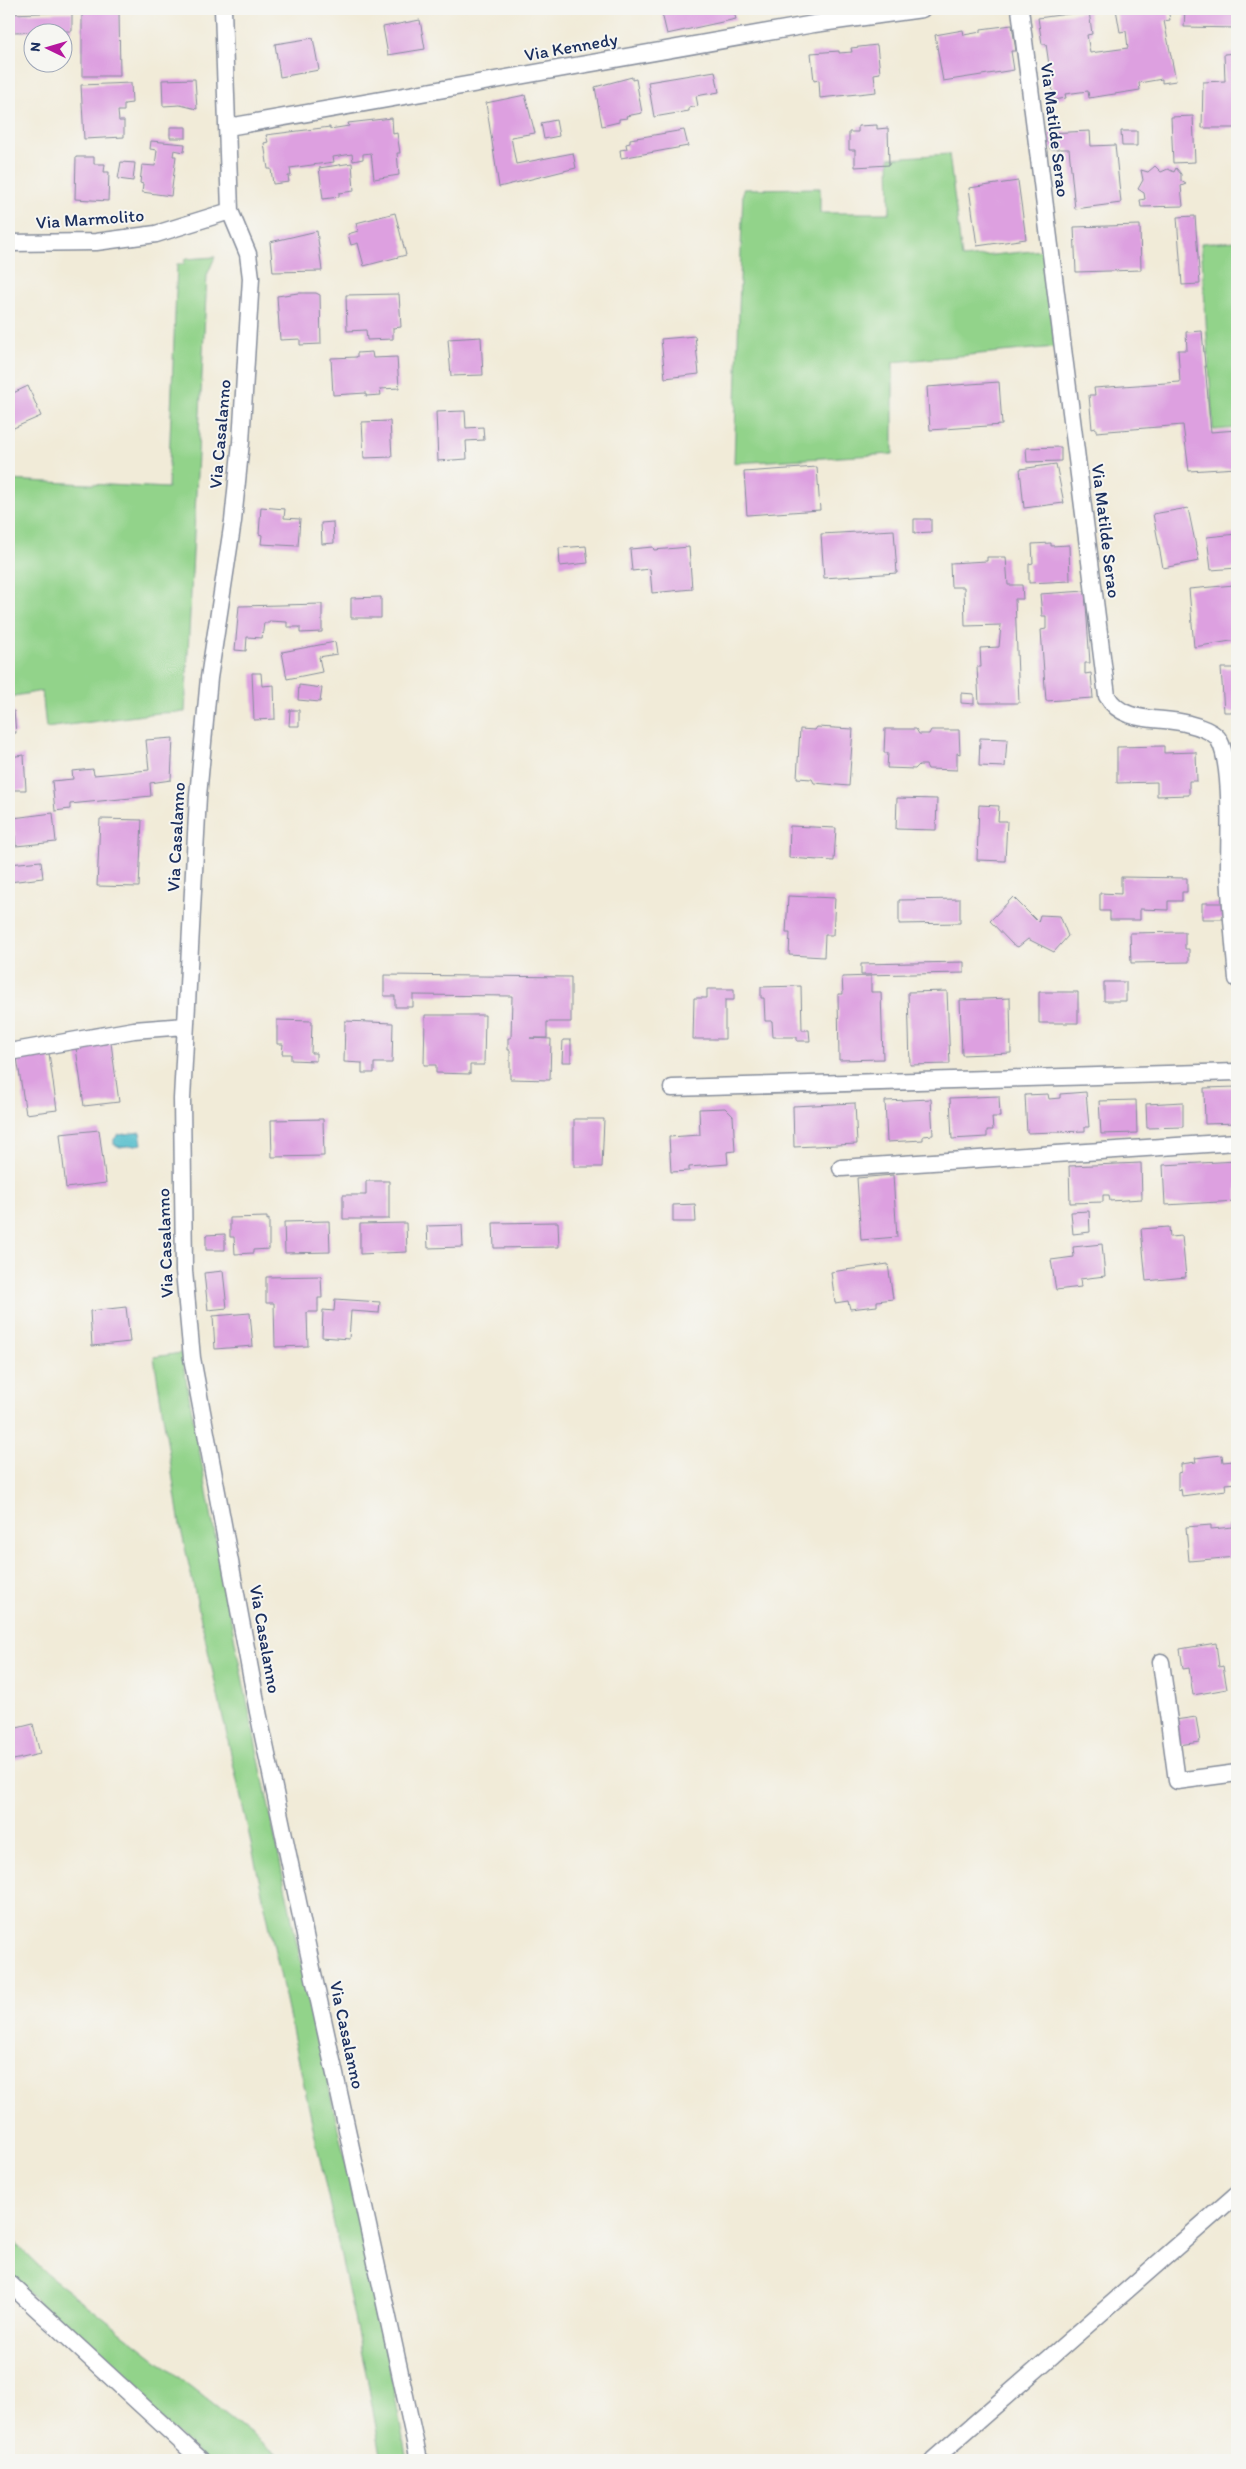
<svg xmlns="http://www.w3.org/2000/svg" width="1246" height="2469" viewBox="0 0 1246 2469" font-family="Itim,sans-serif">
  <rect width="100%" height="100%" fill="#f6f6f2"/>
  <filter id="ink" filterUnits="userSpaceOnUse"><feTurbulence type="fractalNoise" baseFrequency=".02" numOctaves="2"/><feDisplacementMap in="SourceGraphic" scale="10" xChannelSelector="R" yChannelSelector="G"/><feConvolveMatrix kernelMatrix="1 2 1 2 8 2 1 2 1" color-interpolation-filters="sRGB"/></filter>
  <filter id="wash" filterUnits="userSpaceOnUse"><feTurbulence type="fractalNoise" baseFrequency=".0096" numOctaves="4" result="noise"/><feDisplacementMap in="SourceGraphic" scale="20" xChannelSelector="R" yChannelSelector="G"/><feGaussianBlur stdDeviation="1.12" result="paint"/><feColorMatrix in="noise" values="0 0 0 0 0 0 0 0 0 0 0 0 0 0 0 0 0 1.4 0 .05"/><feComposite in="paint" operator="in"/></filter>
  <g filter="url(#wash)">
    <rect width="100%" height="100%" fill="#f1ebd8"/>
    <path fill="#92d38a" stroke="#568174" d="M 949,154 L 962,258 L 1043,250 L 1055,347 L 893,362 L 893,454 L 734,463 L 743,189 L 820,188 L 820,213 L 890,213 L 889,158 Z
      M 1237,241 L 1237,428 L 1213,430 L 1201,243 Z
      M 215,257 L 207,275 L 185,712 L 159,713 L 46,728 L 42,691 L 9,697 L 9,480 L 168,488 L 177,264 L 184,264 L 185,259 Z
      M 181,1353 L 237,1652 L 294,1930 L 382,2327 L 407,2460 L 382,2460 L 367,2378 L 281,1978 L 180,1525 L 154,1357 Z
      M 9,2237 L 46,2273 L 284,2460 L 205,2460 L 108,2371 L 9,2274 Z"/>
    <path fill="#50bcca" stroke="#367694" d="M 140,1132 L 142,1144 L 120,1147 L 114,1144 L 114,1139 L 118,1135 Z"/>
    <g id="blocks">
      <path fill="#dda0e0" d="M 661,9 L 733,9 L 736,19 L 667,34 Z
        M 1116,9 L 1168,9 L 1170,20 L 1164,21 L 1176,81 L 1162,83 L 1162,79 L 1139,83 L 1140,90 L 1089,98 L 1088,91 L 1065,94 L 1066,98 L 1054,100 L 1046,44 L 1042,44 L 1038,18 L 1089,11 L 1092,34 L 1087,35 L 1090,53 L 1128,48 L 1126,31 L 1120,32 Z
        M 1185,9 L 1237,9 L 1237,28 L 1184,27 Z
        M 82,11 L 119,11 L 120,76 L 82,76 Z
        M 72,12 L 72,31 L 9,32 L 9,14 Z
        M 420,20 L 425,49 L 388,55 L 383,27 Z
        M 1012,25 L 1016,51 L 1011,51 L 1014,70 L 943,81 L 935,35 L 963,30 L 964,35 L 981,32 L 981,29 Z
        M 313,38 L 319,70 L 280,77 L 275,44 Z
        M 877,45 L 880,73 L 874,74 L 876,92 L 820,98 L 819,80 L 814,81 L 811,53 L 839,51 L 839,53 L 852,52 L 851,48 Z
        M 1237,53 L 1237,128 L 1202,128 L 1203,82 L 1225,81 L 1224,54 Z
        M 715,71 L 719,92 L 696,96 L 698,106 L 689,108 L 689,111 L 654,117 L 648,82 Z
        M 632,77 L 632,80 L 636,79 L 642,113 L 626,116 L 627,118 L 619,119 L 619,122 L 602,126 L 595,87 Z
        M 195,79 L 197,109 L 180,105 L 163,106 L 162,80 Z
        M 131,83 L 132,103 L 124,104 L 124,111 L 118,111 L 119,121 L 124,121 L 124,137 L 84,139 L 81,85 Z
        M 525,95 L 535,133 L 511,137 L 516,164 L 573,153 L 576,168 L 499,187 L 486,103 Z
        M 1193,116 L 1195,162 L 1173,163 L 1171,117 Z
        M 392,118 L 393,134 L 397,133 L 400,153 L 397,153 L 399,175 L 374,179 L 371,153 L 363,154 L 363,159 L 353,161 L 352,154 L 333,157 L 334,162 L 290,168 L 291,176 L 288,176 L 289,182 L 273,184 L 271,169 L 268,169 L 264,143 L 268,142 L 266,135 L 330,127 L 330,129 L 349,126 L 348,123 Z
        M 556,120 L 559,136 L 544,139 L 541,123 Z
        M 877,125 L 877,129 L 888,128 L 889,165 L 855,167 L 855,150 L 849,150 L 849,132 L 858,132 L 858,126 Z
        M 170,127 L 186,127 L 186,138 L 170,138 Z
        M 684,130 L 688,146 L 621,158 L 620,150 L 627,149 L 626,144 L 630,143 L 630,139 Z
        M 1090,131 L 1091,146 L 1115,145 L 1121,203 L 1075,209 L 1069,149 L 1050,149 L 1048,133 Z
        M 1121,131 L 1137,131 L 1137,146 L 1122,146 Z
        M 151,141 L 185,144 L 184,152 L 174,150 L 173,156 L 176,156 L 171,196 L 142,192 L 143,184 L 140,183 L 142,165 L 155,166 L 157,150 L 150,149 Z
        M 76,157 L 94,157 L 94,164 L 105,164 L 104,172 L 109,172 L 108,201 L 75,199 Z
        M 121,162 L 135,163 L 133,181 L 118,179 Z
        M 352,163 L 354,191 L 339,193 L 339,197 L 323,199 L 319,168 Z
        M 1155,166 L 1161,172 L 1168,169 L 1174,172 L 1176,168 L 1181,174 L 1181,181 L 1186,184 L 1181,186 L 1183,206 L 1141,207 L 1140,200 L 1145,199 L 1144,193 L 1138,189 L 1143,180 L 1141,170 L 1148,172 Z
        M 1018,181 L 1026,239 L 977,246 L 969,188 Z
        M 395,213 L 406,255 L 364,266 L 358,243 L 351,245 L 348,234 L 358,231 L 356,223 Z
        M 1195,216 L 1200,284 L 1182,285 L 1177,217 Z
        M 1140,225 L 1141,270 L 1076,272 L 1074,227 Z
        M 317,231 L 322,271 L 273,272 L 270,242 Z
        M 298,293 L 316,293 L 320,295 L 321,344 L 300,345 L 300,339 L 280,340 L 277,296 Z
        M 399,294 L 401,327 L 393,328 L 393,339 L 367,340 L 366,330 L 347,331 L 346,295 Z
        M 1202,331 L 1211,432 L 1237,430 L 1237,468 L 1189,471 L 1183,425 L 1096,432 L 1096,428 L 1092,429 L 1089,395 L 1095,395 L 1094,388 L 1180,382 L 1178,350 L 1187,350 L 1186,332 Z
        M 695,336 L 699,374 L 665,378 L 661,339 Z
        M 481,337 L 483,375 L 451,376 L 448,339 Z
        M 372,352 L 373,358 L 397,357 L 399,388 L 380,389 L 381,395 L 366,396 L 366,393 L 333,395 L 331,358 L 357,357 L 357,353 Z
        M 999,382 L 1002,425 L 930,430 L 927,387 Z
        M 28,386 L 41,416 L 9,430 L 9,395 Z
        M 465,411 L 466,428 L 483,427 L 484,440 L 466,441 L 467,459 L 438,461 L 436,412 Z
        M 390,421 L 392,457 L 364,458 L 362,422 Z
        M 1061,447 L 1061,461 L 1027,462 L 1026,448 Z
        M 1056,464 L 1064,503 L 1024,508 L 1020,469 Z
        M 817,467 L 820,510 L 747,515 L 744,472 Z
        M 261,507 L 285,509 L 284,518 L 300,519 L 298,546 L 261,544 L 262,535 L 259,534 Z
        M 1188,508 L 1199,561 L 1163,568 L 1153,514 Z
        M 914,519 L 931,519 L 931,532 L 914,533 Z
        M 333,522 L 334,543 L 322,544 L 321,523 Z
        M 894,530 L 897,573 L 824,578 L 821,534 Z
        M 1237,534 L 1237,568 L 1211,570 L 1207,537 Z
        M 1051,543 L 1051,546 L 1069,545 L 1070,581 L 1029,583 L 1029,564 L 1033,563 L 1032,544 Z
        M 586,546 L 588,563 L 560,566 L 559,548 Z
        M 653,547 L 654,550 L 689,547 L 692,589 L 652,593 L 650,569 L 632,571 L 630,549 Z
        M 987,557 L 1006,557 L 1008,585 L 1022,585 L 1023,599 L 1015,599 L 1019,703 L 979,703 L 977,667 L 981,667 L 980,648 L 999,647 L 1001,625 L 965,626 L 964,587 L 951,587 L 950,563 L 987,561 Z
        M 1234,585 L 1237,640 L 1194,647 L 1189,589 Z
        M 1085,591 L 1090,663 L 1085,663 L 1085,674 L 1091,673 L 1093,698 L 1046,701 L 1041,630 L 1046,629 L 1046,616 L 1042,616 L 1040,594 Z
        M 381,597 L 381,618 L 351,618 L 351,598 Z
        M 322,604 L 322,632 L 300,633 L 300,627 L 287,627 L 287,622 L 269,621 L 269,623 L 264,623 L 262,638 L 247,637 L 246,651 L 235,650 L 239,606 Z
        M 335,642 L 337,654 L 319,657 L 322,672 L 287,679 L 282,652 Z
        M 1221,668 L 1237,668 L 1237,712 L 1224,712 Z
        M 252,673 L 261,673 L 262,686 L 274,685 L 275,719 L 254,720 Z
        M 299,685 L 322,688 L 320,702 L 298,700 Z
        M 961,693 L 974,694 L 974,704 L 961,703 Z
        M 290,710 L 299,710 L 299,726 L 289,726 Z
        M 14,711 L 16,733 L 9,734 L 9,712 Z
        M 817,727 L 853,729 L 849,786 L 814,783 L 812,779 L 797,778 L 800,729 L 815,730 Z
        M 885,729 L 916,729 L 919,734 L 929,734 L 931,730 L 959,730 L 960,754 L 957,753 L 957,770 L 928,769 L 926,765 L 919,765 L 915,769 L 887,768 L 888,753 L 884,753 Z
        M 173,738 L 171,780 L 150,783 L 151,796 L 70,804 L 70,809 L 55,811 L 52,781 L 73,779 L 72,771 L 93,769 L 94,775 L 149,770 L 146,740 Z
        M 980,738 L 1007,739 L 1005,767 L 979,766 Z
        M 1164,746 L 1164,753 L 1196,752 L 1197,781 L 1189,781 L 1189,795 L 1157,796 L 1157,782 L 1117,783 L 1117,747 Z
        M 24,755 L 26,790 L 9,790 L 9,757 Z
        M 897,798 L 937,799 L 936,830 L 896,829 Z
        M 979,805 L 999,806 L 998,821 L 1007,821 L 1005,861 L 977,860 Z
        M 53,813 L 56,842 L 16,846 L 13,818 Z
        M 100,819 L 142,820 L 139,887 L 97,886 Z
        M 790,826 L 836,828 L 834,861 L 789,858 Z
        M 41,861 L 43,878 L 9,882 L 9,864 Z
        M 1121,877 L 1187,878 L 1187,892 L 1182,892 L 1182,901 L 1168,901 L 1168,910 L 1140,909 L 1140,920 L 1110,920 L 1110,911 L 1100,911 L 1100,893 L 1121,894 Z
        M 788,896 L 835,898 L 833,935 L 825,935 L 824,957 L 789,955 L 790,933 L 786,933 Z
        M 1013,897 L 1038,922 L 1040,915 L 1060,916 L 1068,936 L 1054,952 L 1028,939 L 1018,947 L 1012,944 L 990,921 Z
        M 960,899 L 960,923 L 899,924 L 899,900 Z
        M 1202,903 L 1224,903 L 1224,919 L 1202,919 Z
        M 1185,932 L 1185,949 L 1189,949 L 1189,962 L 1131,963 L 1130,933 Z
        M 964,962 L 964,973 L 861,975 L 861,964 Z
        M 384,975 L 571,977 L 571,1022 L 547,1022 L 547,1038 L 530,1038 L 551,1039 L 550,1080 L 510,1079 L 510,1050 L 508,1050 L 508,1038 L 511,1038 L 512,996 L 413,995 L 413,1007 L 395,1007 L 395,996 L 384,996 Z
        M 871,976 L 871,992 L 881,992 L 883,1059 L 839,1060 L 838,994 L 843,994 L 842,977 Z
        M 1104,982 L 1126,982 L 1126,1001 L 1104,1001 Z
        M 801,986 L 802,1030 L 809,1030 L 810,1041 L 797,1041 L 797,1037 L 773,1037 L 772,1021 L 765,1021 L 764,998 L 761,998 L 761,987 Z
        M 707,989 L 734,989 L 734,1000 L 725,1000 L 725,1039 L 693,1039 L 694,998 L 707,998 Z
        M 947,991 L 950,1064 L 910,1065 L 908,992 Z
        M 1039,992 L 1078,992 L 1078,1023 L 1039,1023 Z
        M 1010,998 L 1011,1053 L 962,1055 L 960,1000 Z
        M 425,1015 L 485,1015 L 484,1065 L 470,1065 L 470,1074 L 436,1073 L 436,1065 L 424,1065 Z
        M 277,1020 L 312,1021 L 311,1053 L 316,1053 L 316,1061 L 291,1060 L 291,1054 L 282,1054 L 283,1044 L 277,1044 Z
        M 345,1021 L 393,1023 L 392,1063 L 374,1063 L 374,1073 L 362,1073 L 362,1063 L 344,1062 Z
        M 563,1040 L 571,1040 L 571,1062 L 562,1062 Z
        M 111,1043 L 119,1102 L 84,1106 L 76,1048 Z
        M 49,1053 L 57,1110 L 26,1114 L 17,1058 Z
        M 1237,1087 L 1237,1123 L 1205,1124 L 1204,1088 Z
        M 1086,1092 L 1089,1127 L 1085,1127 L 1085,1131 L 1027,1133 L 1025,1095 L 1048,1094 L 1049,1099 L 1060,1098 L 1060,1094 Z
        M 999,1096 L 1000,1117 L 992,1117 L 993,1130 L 987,1130 L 987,1137 L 952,1139 L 950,1098 Z
        M 931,1099 L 933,1135 L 923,1136 L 923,1140 L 887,1142 L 885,1101 Z
        M 1136,1100 L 1137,1133 L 1101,1134 L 1099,1101 Z
        M 1183,1102 L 1183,1127 L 1147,1128 L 1146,1104 Z
        M 855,1103 L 857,1144 L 794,1147 L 793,1106 Z
        M 725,1108 L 733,1116 L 735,1151 L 727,1152 L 728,1164 L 689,1167 L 689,1171 L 671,1172 L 669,1137 L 700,1135 L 699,1109 Z
        M 323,1119 L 324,1156 L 272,1157 L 271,1120 Z
        M 574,1119 L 604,1119 L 602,1167 L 574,1167 Z
        M 99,1130 L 106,1183 L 66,1188 L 60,1134 Z
        M 1237,1161 L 1237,1201 L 1165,1205 L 1163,1165 Z
        M 1141,1163 L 1142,1199 L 1110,1201 L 1109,1195 L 1103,1195 L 1103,1202 L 1070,1203 L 1069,1166 Z
        M 893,1175 L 897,1237 L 861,1240 L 857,1178 Z
        M 366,1181 L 389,1181 L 389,1219 L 343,1219 L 343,1195 L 366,1195 Z
        M 695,1204 L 696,1222 L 673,1222 L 673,1205 Z
        M 1089,1211 L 1090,1232 L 1073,1234 L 1071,1212 Z
        M 267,1217 L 267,1220 L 269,1219 L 269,1249 L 253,1250 L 253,1253 L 235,1254 L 234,1237 L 230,1237 L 230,1218 Z
        M 329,1221 L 330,1252 L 285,1253 L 284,1222 Z
        M 558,1222 L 559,1247 L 494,1248 L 493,1223 Z
        M 406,1223 L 407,1252 L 360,1254 L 360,1224 Z
        M 462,1225 L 463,1247 L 428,1248 L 427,1226 Z
        M 1169,1227 L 1170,1237 L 1182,1236 L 1186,1277 L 1146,1281 L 1141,1229 Z
        M 225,1234 L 225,1250 L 206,1250 L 206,1235 Z
        M 1102,1244 L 1105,1276 L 1080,1279 L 1081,1287 L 1056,1290 L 1051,1260 L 1074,1257 L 1073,1247 Z
        M 888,1264 L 893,1299 L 877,1301 L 877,1306 L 850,1309 L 848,1301 L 835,1303 L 831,1272 Z
        M 223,1271 L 227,1308 L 208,1310 L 204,1273 Z
        M 321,1276 L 322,1298 L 318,1298 L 318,1312 L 307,1312 L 308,1346 L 275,1347 L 274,1303 L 266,1303 L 266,1277 Z
        M 335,1299 L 380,1302 L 379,1313 L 351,1311 L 349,1339 L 322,1337 L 323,1310 L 334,1311 Z
        M 126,1307 L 130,1342 L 92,1346 L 90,1311 Z
        M 250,1313 L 253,1346 L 215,1349 L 213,1316 Z
        M 1222,1455 L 1223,1462 L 1234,1461 L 1237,1483 L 1225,1484 L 1226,1490 L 1182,1496 L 1181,1489 L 1178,1490 L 1178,1473 L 1181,1472 L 1181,1464 L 1196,1462 L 1195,1458 Z
        M 1233,1522 L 1237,1522 L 1236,1557 L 1189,1561 L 1186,1527 L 1211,1525 L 1211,1529 L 1233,1527 Z
        M 1216,1643 L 1219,1667 L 1223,1666 L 1227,1689 L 1193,1695 L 1189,1668 L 1183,1669 L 1180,1649 Z
        M 1196,1717 L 1200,1742 L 1179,1745 L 1175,1720 Z
        M 33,1724 L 40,1754 L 9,1761 L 9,1730 Z"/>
    </g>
  </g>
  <g filter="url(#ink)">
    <use href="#blocks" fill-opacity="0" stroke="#868d9b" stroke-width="1"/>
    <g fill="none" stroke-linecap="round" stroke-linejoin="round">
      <defs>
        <path id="street" d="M 223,9 L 230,211 L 248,254 L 251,278 L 241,442 L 233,521 L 209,678 L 198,796 L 182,1099 L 184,1271 L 192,1358 L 258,1712 L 314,1978 L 419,2460
          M 1020,9 L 1107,696 C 1123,725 1161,716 1189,724 C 1198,726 1215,732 1219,740 C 1233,765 1229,838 1229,868 C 1230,905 1234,942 1237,979
          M 228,127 L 814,24 L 922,9
          M 9,243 L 96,242 L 156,234 L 230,211
          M 9,1052 L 134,1030 L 185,1026
          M 672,1088 L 1237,1072
          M 841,1168 L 1237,1142
          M 1161,1662 L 1177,1781 L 1237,1773
          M 9,2283 L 201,2460
          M 933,2460 L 1237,2194"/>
      </defs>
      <use href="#street" stroke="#868d9b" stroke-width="19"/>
      <use href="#street" stroke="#fff" stroke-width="16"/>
    </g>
  </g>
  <g text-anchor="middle" stroke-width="4" stroke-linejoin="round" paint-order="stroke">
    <g font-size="18" fill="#1b2f5e" stroke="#f6f6f2">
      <text transform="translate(571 47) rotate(-10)" y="6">Via Kennedy</text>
      <text transform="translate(1055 130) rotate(83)" y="6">Via Matilde Serao</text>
      <text transform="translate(90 219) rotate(-4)" y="6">Via Marmolito</text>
      <text transform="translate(220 434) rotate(-85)" y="6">Via Casalanno</text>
      <text transform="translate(1106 531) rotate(83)" y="6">Via Matilde Serao</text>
      <text transform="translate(176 837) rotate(-87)" y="6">Via Casalanno</text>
      <text transform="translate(165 1243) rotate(-92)" y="6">Via Casalanno</text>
      <text transform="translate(265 1639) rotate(80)" y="6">Via Casalanno</text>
      <text transform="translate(347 2035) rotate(78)" y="6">Via Casalanno</text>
    </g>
  </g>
  <rect width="1246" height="2469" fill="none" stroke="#f6f6f2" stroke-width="30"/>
  <g transform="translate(48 48) rotate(275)"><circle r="24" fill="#f6f6f2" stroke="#9ea6b7"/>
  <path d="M0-4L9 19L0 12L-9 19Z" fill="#b5179e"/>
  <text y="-8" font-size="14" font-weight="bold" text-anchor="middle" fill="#1b2f5e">N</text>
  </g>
</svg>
